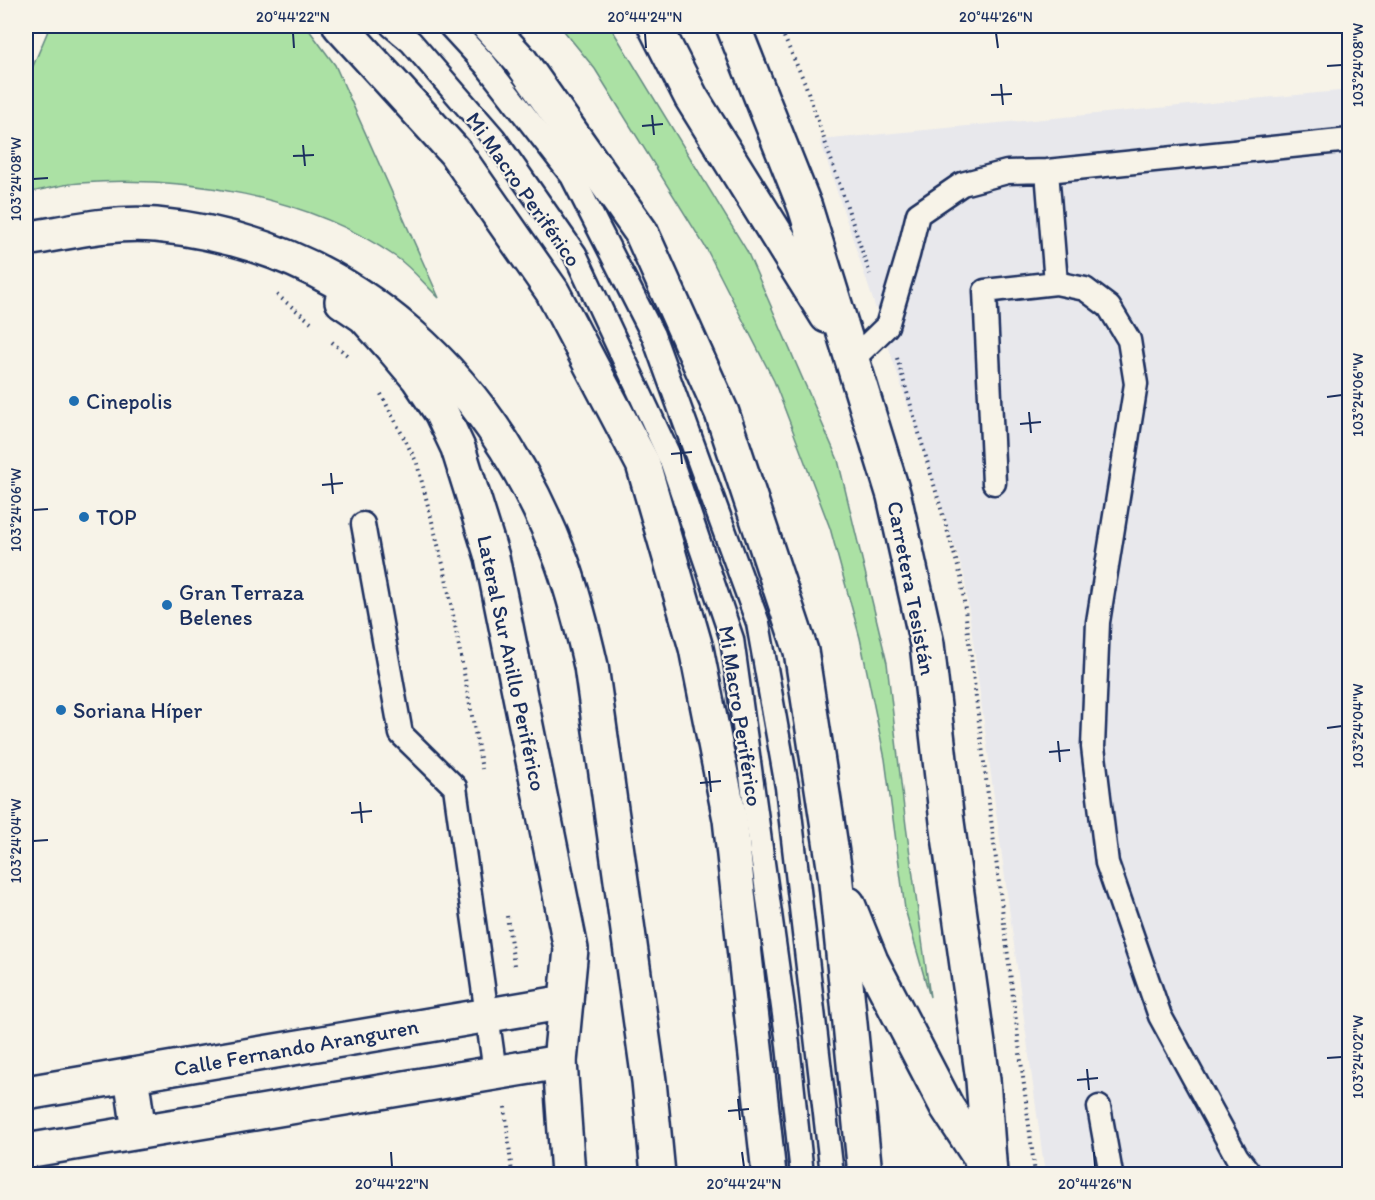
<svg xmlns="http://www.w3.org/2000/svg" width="1375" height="1200" viewBox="0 0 1375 1200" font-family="Itim,sans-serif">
  <rect width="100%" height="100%" fill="#f7f3e8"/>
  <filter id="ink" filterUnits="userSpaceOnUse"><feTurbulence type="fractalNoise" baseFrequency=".0167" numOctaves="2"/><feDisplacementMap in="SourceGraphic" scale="12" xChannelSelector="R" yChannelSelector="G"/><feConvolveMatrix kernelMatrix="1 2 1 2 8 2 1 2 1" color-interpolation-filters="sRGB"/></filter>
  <g filter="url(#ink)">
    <path fill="#e8e8ec" d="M 1349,90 L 1349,1174 L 1045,1174 L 964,575 L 820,140 Z"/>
    <path fill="#abe1a4" stroke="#638881" stroke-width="1.5" d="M 50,26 L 306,26 L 335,65 L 439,298 C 425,285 412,268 396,257 C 309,196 184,175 80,183 C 62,184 43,190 26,193 L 26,75 L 33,66 Z
      M 560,26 L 610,26 L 747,251 L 838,460 L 887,663 L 906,826 L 930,997 L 905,909 L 885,759 L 860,638 L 830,528 L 774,381 L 706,248 L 595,69 Z"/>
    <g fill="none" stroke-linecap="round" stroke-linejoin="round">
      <defs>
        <path id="lane" d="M 392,26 L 411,42 L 494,138 L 575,254 L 671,460 L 732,639 L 787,1036 L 802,1174
          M 450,26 L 485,64 L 572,176 L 653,335 L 758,623 L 787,787 L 832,1174
          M 1047,171 L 1056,283 L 1085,289 L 1109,307 L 1129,340 L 1136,384 L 1098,622 L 1093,747 L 1107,863 L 1160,1016 L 1237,1157 L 1250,1174
          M 853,359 L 887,326 L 908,255 L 918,214 L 962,184 L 1007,172 L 1047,171 L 1350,140
          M 994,483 L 985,291 L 1056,283
          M 363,524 L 401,734 L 455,787 L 495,1072
          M 1099,1107 L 1111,1174"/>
        <path id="street" d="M 131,1075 L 139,1132
          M 26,1093 L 566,1002
          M 26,1151 L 560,1062"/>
        <path id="secondary" d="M 655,26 L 691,97 L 827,316
          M 733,26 L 805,207 L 894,496 L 927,644 L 947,822 L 983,1080 L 990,1174
          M 342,301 L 364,316 L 390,345 L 418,378 L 441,412 L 458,448 L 492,557 L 571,949 L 560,1062 L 568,1174"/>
        <path id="primary" d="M 26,239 C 68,232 113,221 156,225 C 355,244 494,381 562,562 C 574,596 583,631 591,666 L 649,1081 L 658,1174"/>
        <path id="highway" d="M 340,26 L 455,152 L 552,291 L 643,464 L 696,648 L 730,819 L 769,1174
          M 489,26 L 520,60 L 641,232 L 722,413 L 801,651 L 835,873 L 865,1174
          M 848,904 L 871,961 L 947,1107 L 990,1173"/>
      </defs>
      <use href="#lane" stroke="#1b2f5e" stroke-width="27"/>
      <use href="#street" stroke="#1b2f5e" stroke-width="38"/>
      <use href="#secondary" stroke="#1b2f5e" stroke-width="38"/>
      <use href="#primary" stroke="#1b2f5e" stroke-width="38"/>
      <use href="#highway" stroke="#1b2f5e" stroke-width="38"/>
      <path stroke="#1b2f5e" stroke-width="4" stroke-dasharray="1.5 4.5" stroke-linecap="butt" d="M 779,26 L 805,83 L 870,274
        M 277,295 L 311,322
        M 332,342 L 347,355
        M 897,358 L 961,577 L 1035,1174
        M 381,394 L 417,463 L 445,572 L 482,769
        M 507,916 L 514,965
        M 505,1107 L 512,1174"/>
      <use href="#lane" stroke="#f7f3e8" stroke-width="22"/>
      <use href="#street" stroke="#f7f3e8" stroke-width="33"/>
      <use href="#secondary" stroke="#f7f3e8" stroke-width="33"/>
      <use href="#primary" stroke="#f7f3e8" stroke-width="33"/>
      <use href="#highway" stroke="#f7f3e8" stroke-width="33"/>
    </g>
  </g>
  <path fill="none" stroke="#1b2f5e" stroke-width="2" d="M 293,33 L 294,48M 645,33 L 646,48M 996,33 L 998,48M 1327,66 L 1342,65M 1001,84 L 1003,105M 991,95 L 1012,94M 652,115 L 654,135M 642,126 L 663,124M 303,145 L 305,166M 293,156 L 314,155M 33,179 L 48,178M 1327,397 L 1342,395M 1029,412 L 1031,433M 1020,424 L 1041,422M 680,443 L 682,464M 671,454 L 692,452M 331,473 L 333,494M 322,485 L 343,483M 33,510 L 48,509M 1327,728 L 1342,726M 1058,741 L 1060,762M 1049,752 L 1070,750M 709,771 L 711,792M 700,783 L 721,781M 360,802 L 362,823M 351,813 L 372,811M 33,841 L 48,840M 1327,1058 L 1342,1057M 1087,1069 L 1089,1090M 1077,1080 L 1098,1078M 738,1099 L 740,1120M 728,1111 L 749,1109M 391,1152 L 392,1167M 742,1152 L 744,1167M 1094,1152 L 1095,1167"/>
  <g fill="#1f6fb2" stroke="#f7f3e8" stroke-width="2">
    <circle cx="74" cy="401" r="6"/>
    <circle cx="84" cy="517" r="6"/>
    <circle cx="167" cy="605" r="6"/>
    <circle cx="61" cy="710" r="6"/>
  </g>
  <g text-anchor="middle" stroke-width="4.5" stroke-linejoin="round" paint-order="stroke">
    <g font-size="22" fill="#1b2f5e" stroke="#f7f3e8">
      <text transform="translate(524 189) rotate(55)" y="8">Mi Macro Periférico</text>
      <text transform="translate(912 588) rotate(79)" y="8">Carretera Tesistán</text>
      <text transform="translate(512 663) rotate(78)" y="8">Lateral Sur Anillo Periférico</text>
      <text transform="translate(741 716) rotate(81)" y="8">Mi Macro Periférico</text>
      <text transform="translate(296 1047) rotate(-10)" y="8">Calle Fernando Aranguren</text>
    </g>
    <g font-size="22" fill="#1b2f5e" stroke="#f7f3e8" text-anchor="start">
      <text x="86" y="409">Cinepolis</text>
      <text x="96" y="525">TOP</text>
      <text x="179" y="600">Gran Terraza<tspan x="179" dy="25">Belenes</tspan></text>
      <text x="73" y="718">Soriana Híper</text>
    </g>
  </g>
  <rect width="1375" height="1200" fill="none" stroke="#f7f3e8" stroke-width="66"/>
  <rect x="33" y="33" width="1309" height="1134" fill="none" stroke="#1b2f5e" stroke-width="2"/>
  <g font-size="15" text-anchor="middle" fill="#1b2f5e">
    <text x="293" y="22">20°44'22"N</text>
    <text x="645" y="22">20°44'24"N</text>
    <text x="996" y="22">20°44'26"N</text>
    <text transform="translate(1358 65) rotate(-90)" y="5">103°24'08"W</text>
    <text transform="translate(16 179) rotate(-90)" y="5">103°24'08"W</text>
    <text transform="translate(1358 395) rotate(-90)" y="5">103°24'06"W</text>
    <text transform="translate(16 510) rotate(-90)" y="5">103°24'06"W</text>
    <text transform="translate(1358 726) rotate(-90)" y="5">103°24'04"W</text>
    <text transform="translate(16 841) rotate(-90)" y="5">103°24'04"W</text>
    <text transform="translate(1358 1057) rotate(-90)" y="5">103°24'02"W</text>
    <text x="392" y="1189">20°44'22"N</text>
    <text x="744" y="1189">20°44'24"N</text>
    <text x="1095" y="1189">20°44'26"N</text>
  </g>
</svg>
